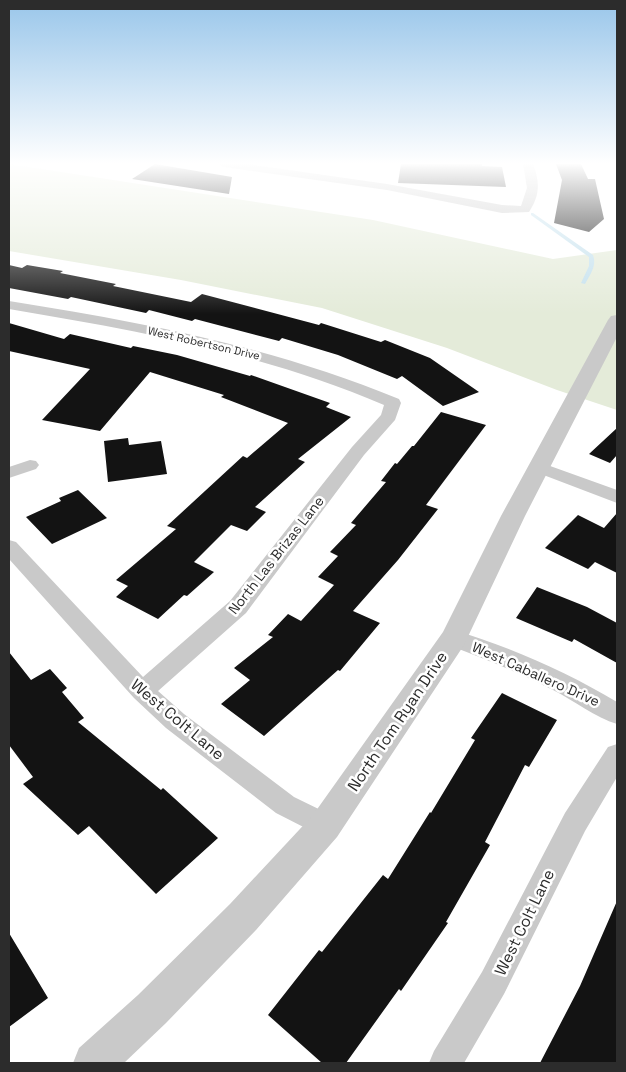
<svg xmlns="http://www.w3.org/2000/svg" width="626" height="1072" viewBox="0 0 626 1072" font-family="'Space Grotesk',sans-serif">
  <rect width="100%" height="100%" fill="#fff"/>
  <path fill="#e4ebd9" d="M 9,164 L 373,220 L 553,259 L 617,250 L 617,410 L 557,390 L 447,348 L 322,308 L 181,280 L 9,251 Z"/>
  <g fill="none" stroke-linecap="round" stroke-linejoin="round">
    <path fill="#c3e0ed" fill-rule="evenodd" d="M 531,213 L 533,213 L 593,255 C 597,266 590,275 585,284 L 581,283 L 589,266 L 589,257 L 531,215 Z"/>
  </g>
  <path fill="#131313" d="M 155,164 L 232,177 L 229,194 L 132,179 Z
    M 401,164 L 482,164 L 482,166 L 502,167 L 506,187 L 398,183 Z
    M 556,164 L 581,164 L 588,179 L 595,179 L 604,219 L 589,232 L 554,223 L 562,180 Z
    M 9,265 L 22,268 L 27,265 L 63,271 L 60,273 L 116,284 L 113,286 L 191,302 L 202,294 L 319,325 L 321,323 L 381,342 L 385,340 L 430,358 L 479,392 L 443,406 L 402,376 L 397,379 L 338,355 L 282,338 L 279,341 L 195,319 L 192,321 L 149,310 L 146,313 L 71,297 L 68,299 L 9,288 Z
    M 9,323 L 64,339 L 70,334 L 131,348 L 133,346 L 177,355 L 250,376 L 251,375 L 330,403 L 326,407 L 351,417 L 298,459 L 305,462 L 255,507 L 266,512 L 247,531 L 231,525 L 194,562 L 214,572 L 187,596 L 184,595 L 158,619 L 116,597 L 128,586 L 116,580 L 176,529 L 167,526 L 243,456 L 247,458 L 288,423 L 221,397 L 224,395 L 150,372 L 100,431 L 42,420 L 90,369 L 9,351 Z
    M 441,412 L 486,425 L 426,505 L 438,509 L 398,560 L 353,611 L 380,623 L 340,671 L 338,670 L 264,736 L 221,704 L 250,680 L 234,668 L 273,637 L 268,635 L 288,614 L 301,621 L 334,585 L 318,577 L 338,556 L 330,552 L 356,525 L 351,523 L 386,482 L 381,481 L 395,463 L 397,464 L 412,446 L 414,446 Z
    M 617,428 L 617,455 L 610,463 L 589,454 Z
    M 128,438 L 129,445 L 161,441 L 167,474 L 108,482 L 104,441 Z
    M 78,490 L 107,518 L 52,544 L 26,517 L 61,501 L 59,498 Z
    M 617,513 L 617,573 L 595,562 L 588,569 L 545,548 L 578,515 L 604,528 Z
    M 537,587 L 587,607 L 617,623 L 617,663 L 574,639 L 572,642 L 516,618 Z
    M 9,652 L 31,680 L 50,669 L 67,688 L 62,692 L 84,718 L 78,722 L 161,790 L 163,788 L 218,838 L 156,894 L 89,826 L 78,835 L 23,784 L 33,777 L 9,745 Z
    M 502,693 L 557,720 L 529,767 L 525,765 L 485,842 L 490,845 L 446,922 L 448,923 L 401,991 L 399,989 L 346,1063 L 322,1063 L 268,1015 L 319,950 L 322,952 L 383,875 L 388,879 L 430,812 L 431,813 L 475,740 L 471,738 Z
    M 617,901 L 617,1063 L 540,1063 L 580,986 Z
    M 9,933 L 48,998 L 9,1027 Z"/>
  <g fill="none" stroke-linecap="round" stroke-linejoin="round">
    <path fill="#c9c9c9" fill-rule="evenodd" d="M 219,164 L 247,164 L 387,184 L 502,205 L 521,206 L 527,188 L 523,164 L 533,164 C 540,182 540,196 529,212 L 502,213 L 387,190 L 224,167 Z
      M 9,301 C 146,323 270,346 399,399 L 401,403 L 395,420 L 364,455 L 246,613 L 158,691 L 184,714 L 294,797 L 335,817 L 339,826 L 335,835 L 325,838 L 276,813 L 166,728 L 134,698 L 9,559 L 9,540 L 16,542 L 143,677 L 230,601 L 352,447 L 381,415 L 384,405 C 261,353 140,331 9,309 Z
      M 30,460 L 36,461 L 39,465 L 36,469 L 9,478 L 9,467 Z
      M 539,462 L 617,490 L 617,503 L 533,471 L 530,467 L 533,463 Z
      M 454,630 C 510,647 567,672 617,702 L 617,724 C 596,718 573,700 553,690 C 518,672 482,658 446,644 L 443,638 L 446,632 Z
      M 617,744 L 617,777 L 585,831 L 504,994 L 464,1063 L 429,1063 L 434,1051 L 482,972 L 565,813 L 608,747 Z"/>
    <path fill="#c9c9c9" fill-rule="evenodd" d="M 617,315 L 617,337 L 525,516 L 464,645 L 337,837 L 256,930 L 166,1023 L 124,1063 L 73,1063 L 79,1048 L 138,995 L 230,904 L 313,815 L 443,632 L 501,516 L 608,320 L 611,316 Z"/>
  </g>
  <linearGradient id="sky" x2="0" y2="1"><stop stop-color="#99c6ea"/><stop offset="0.52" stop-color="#fff"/><stop offset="1" stop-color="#fff" stop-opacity="0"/></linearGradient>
  <rect width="626" height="314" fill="url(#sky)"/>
  <g text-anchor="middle" stroke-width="5" stroke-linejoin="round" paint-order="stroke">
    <g font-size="11" fill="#2c2c2c" stroke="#fff">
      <text transform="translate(204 343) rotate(13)" y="4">West Robertson Drive</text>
    </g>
    <g font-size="14" fill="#2c2c2c" stroke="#fff">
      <text transform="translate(276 555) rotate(-52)" y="5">North Las Brizas Lane</text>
      <text transform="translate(536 674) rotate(24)" y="5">West Caballero Drive</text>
    </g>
    <g font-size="16" fill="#2c2c2c" stroke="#fff">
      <text transform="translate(178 719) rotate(40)" y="6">West Colt Lane</text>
      <text transform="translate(397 721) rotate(-56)" y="6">North Tom Ryan Drive</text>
      <text transform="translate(524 922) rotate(-64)" y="6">West Colt Lane</text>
    </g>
  </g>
  <rect width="626" height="1072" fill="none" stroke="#2c2c2c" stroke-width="20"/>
</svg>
